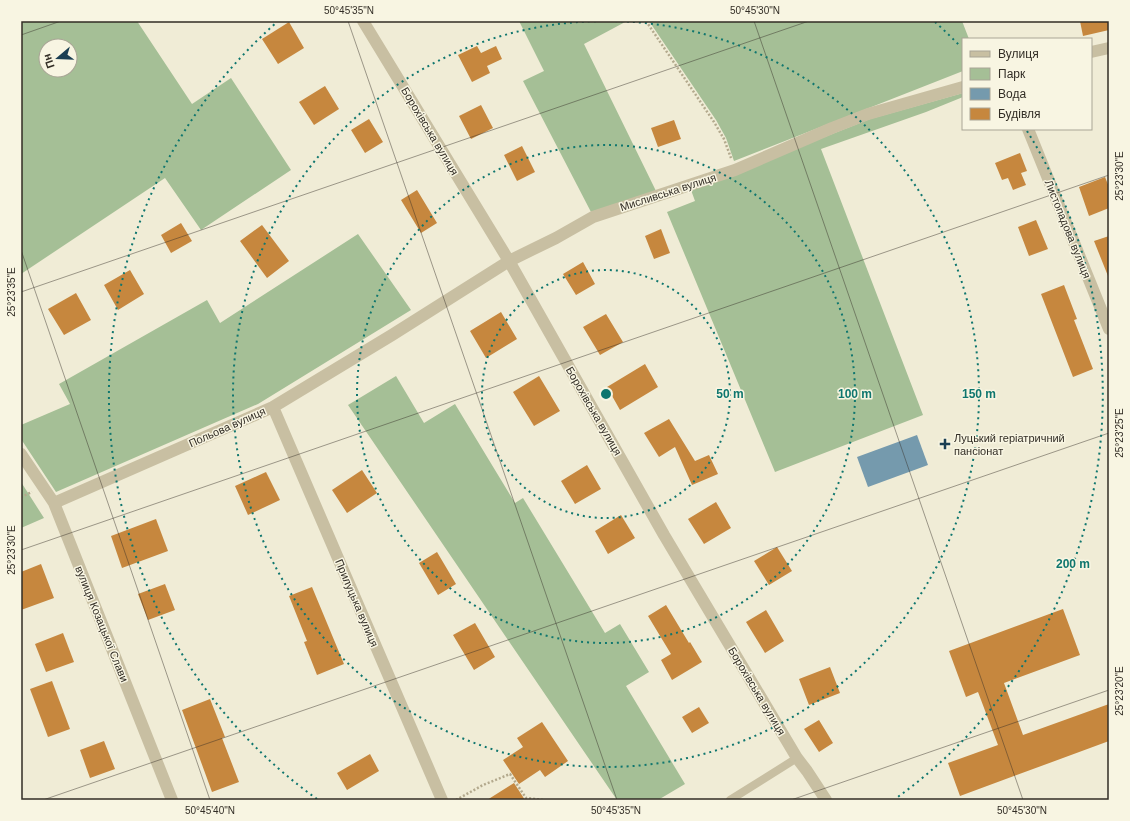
<svg xmlns="http://www.w3.org/2000/svg" width="1130" height="821" viewBox="0 0 1130 821" font-family="Helvetica,sans-serif">
  <rect width="100%" height="100%" fill="#f0ecd6"/>
  <path fill="#a5bf96" fill-rule="evenodd" d="M 21,21 L 137,21 L 192,104 L 231,78 L 291,170 L 201,230 L 165,178 L 21,274 ZM 46,46 L 70,46 L 70,70 L 46,70 Z
    M 519,21 L 627,21 L 584,44 L 656,191 L 591,212 L 523,81 L 544,71 Z
    M 649,21 L 962,21 L 969,39 L 963,39 L 963,71 L 734,161 L 726,138 L 716,120 Z
    M 963,93 L 963,97 L 926,112 L 821,149 L 923,415 L 775,472 L 667,212 L 695,201 L 691,190 L 870,119 Z
    M 358,234 L 411,310 L 258,404 L 56,492 L 21,439 L 21,425 L 70,404 L 59,384 L 207,300 L 220,323 Z
    M 396,376 L 424,423 L 455,404 L 515,503 L 523,498 L 605,633 L 620,624 L 649,672 L 626,686 L 685,784 L 658,800 L 617,800 L 348,405 Z
    M 21,482 L 44,518 L 21,528 Z"/>
  <path fill="#759aad" d="M 917,435 L 928,465 L 868,487 L 857,457 Z"/>
  <path fill="#c6873e" d="M 1080,21 L 1109,21 L 1109,30 L 1083,36 Z
    M 289,22 L 304,48 L 278,64 L 262,39 Z
    M 477,46 L 481,53 L 496,46 L 502,59 L 487,66 L 490,73 L 472,82 L 458,55 Z
    M 325,86 L 339,109 L 314,125 L 299,102 Z
    M 481,105 L 493,128 L 471,139 L 459,116 Z
    M 369,119 L 383,142 L 365,153 L 351,130 Z
    M 674,120 L 681,139 L 658,147 L 651,128 Z
    M 522,146 L 535,172 L 517,181 L 504,155 Z
    M 1020,153 L 1027,171 L 1021,173 L 1026,185 L 1013,190 L 1008,178 L 1002,180 L 995,163 Z
    M 1105,177 L 1109,187 L 1109,208 L 1089,216 L 1079,187 Z
    M 417,190 L 437,223 L 421,233 L 401,200 Z
    M 1036,220 L 1048,249 L 1029,256 L 1018,227 Z
    M 181,223 L 192,241 L 171,253 L 161,235 Z
    M 262,225 L 289,261 L 267,278 L 240,241 Z
    M 661,229 L 670,253 L 654,259 L 645,236 Z
    M 1109,236 L 1109,276 L 1108,276 L 1094,241 Z
    M 583,262 L 595,284 L 576,295 L 563,274 Z
    M 130,270 L 144,294 L 118,310 L 104,285 Z
    M 1064,285 L 1077,319 L 1074,320 L 1093,369 L 1073,377 L 1041,294 Z
    M 76,293 L 91,320 L 64,335 L 48,309 Z
    M 501,312 L 517,339 L 486,358 L 470,331 Z
    M 606,314 L 623,342 L 600,355 L 583,327 Z
    M 645,364 L 658,387 L 620,410 L 607,387 Z
    M 539,376 L 560,411 L 534,426 L 513,392 Z
    M 669,419 L 695,461 L 709,455 L 718,474 L 692,485 L 675,447 L 659,457 L 644,433 Z
    M 587,465 L 601,489 L 575,504 L 561,481 Z
    M 362,470 L 377,493 L 347,513 L 332,490 Z
    M 266,472 L 280,500 L 248,515 L 235,486 Z
    M 716,502 L 731,528 L 704,544 L 688,519 Z
    M 621,515 L 635,538 L 608,554 L 595,531 Z
    M 156,519 L 168,551 L 122,568 L 111,536 Z
    M 777,547 L 792,571 L 769,585 L 754,561 Z
    M 437,552 L 456,584 L 438,595 L 419,563 Z
    M 41,564 L 54,598 L 21,610 L 21,572 Z
    M 165,584 L 175,610 L 148,620 L 138,594 Z
    M 312,587 L 344,664 L 317,675 L 304,642 L 307,641 L 289,596 Z
    M 666,605 L 689,643 L 690,642 L 702,662 L 672,680 L 661,660 L 671,654 L 648,616 Z
    M 1063,609 L 1080,655 L 1004,683 L 1023,735 L 1109,704 L 1109,741 L 960,796 L 948,763 L 998,745 L 978,692 L 966,697 L 949,651 Z
    M 766,610 L 784,641 L 765,653 L 746,622 Z
    M 475,623 L 495,657 L 474,670 L 453,635 Z
    M 63,633 L 74,662 L 46,672 L 35,644 Z
    M 830,667 L 840,693 L 809,705 L 799,679 Z
    M 52,681 L 70,729 L 48,737 L 30,689 Z
    M 210,699 L 225,737 L 222,738 L 239,782 L 212,792 L 182,710 Z
    M 699,707 L 709,723 L 692,733 L 682,717 Z
    M 819,720 L 833,743 L 819,752 L 804,729 Z
    M 542,722 L 568,761 L 545,777 L 540,770 L 519,784 L 503,760 L 523,747 L 517,738 Z
    M 104,741 L 115,769 L 90,778 L 80,750 Z
    M 370,754 L 379,771 L 347,790 L 337,773 Z
    M 514,783 L 525,800 L 487,800 Z"/>
  <g fill="none" stroke-linecap="round" stroke-linejoin="round">
    <path stroke="#b3a98d" stroke-width="2.5" stroke-dasharray="2 2" stroke-linecap="butt" d="M 646,21 L 714,122 L 724,139 L 731,158
      M 21,497 L 32,492
      M 456,800 L 483,785 L 510,774 L 526,798 L 544,800"/>
    <path stroke="#c8bfa2" stroke-width="8" d="M 730,800 L 797,758"/>
    <path stroke="#c8bfa2" stroke-width="12" d="M 363,21 L 509,261 L 664,535 L 797,758 L 807,771 L 826,800
      M 1091,52 L 1109,48
      M 1028,129 L 1109,329
      M 273,407 L 442,800
      M 21,454 L 54,503 L 172,800
      M 54,503 L 273,407 L 392,335 L 509,261 L 556,238 L 593,217 L 735,170 L 832,128 L 868,114 L 963,87"/>
  </g>
  <path fill="none" stroke="#322d25" stroke-width="1" stroke-opacity="0.45" d="M 348,21 L 617,800M 754,21 L 1023,800M 21,35 L 61,21M 21,250 L 210,800M 21,292 L 809,21M 21,550 L 1109,175M 43,800 L 1109,433M 791,800 L 1109,690"/>
  <g fill="none" stroke="#0f766e" stroke-width="2" stroke-dasharray="2 4">
    <circle cx="606" cy="394" r="124"/>
    <circle cx="606" cy="394" r="249"/>
    <path d="M609 21A373 373 0 1 1 603 21"/>
    <path d="M317 799A497 497 0 0 1 277 22M935 22A497 497 0 0 1 960 46M1027 131A497 497 0 0 1 895 799"/>
  </g>
  <path fill="#1b3f53" stroke="#f8f5e2" stroke-width="1.5" d="M943 438h4v4h4v4h-4v4h-4v-4h-4v-4h4z"/>
  <g text-anchor="middle" stroke-width="3" stroke-linejoin="round" paint-order="stroke">
    <g font-size="11" fill="#322d25" stroke="#f8f5e2">
      <text transform="translate(430 131) rotate(59)" y="4">Борохівська вулиця</text>
      <text transform="translate(668 192) rotate(-18)" y="4">Мисливська вулиця</text>
      <text transform="translate(1068 229) rotate(68)" y="4">Листопадова вулиця</text>
      <text transform="translate(594 411) rotate(60)" y="4">Борохівська вулиця</text>
      <text transform="translate(227 427) rotate(-24)" y="4">Польова вулиця</text>
      <text transform="translate(357 603) rotate(67)" y="4">Прилуцька вулиця</text>
      <text transform="translate(102 624) rotate(68)" y="4">вулиця Козацької Слави</text>
      <text transform="translate(757 691) rotate(59)" y="4">Борохівська вулиця</text>
    </g>
    <g font-size="11" fill="#322d25" stroke="#f8f5e2" text-anchor="start">
      <text x="954" y="442">Луцький геріатричний<tspan x="954" dy="13">пансіонат</tspan></text>
    </g>
  </g>
  <circle cx="606" cy="394" r="6" fill="#0f766e" stroke="#f8f5e2" stroke-width="2"/>
  <g font-size="12" text-anchor="middle" font-weight="bold" fill="#0f766e" stroke="#f8f5e2" stroke-width="3" stroke-linejoin="round" paint-order="stroke">
    <text x="730" y="398">50 m</text>
    <text x="855" y="398">100 m</text>
    <text x="979" y="398">150 m</text>
    <text x="1073" y="568">200 m</text>
  </g>
  <rect width="1130" height="821" fill="none" stroke="#f8f5e2" stroke-width="44"/>
  <rect x="962" y="38" width="130" height="92" fill="#f8f5e2" stroke="#a9a596"/>
  <rect x="970" y="51" width="20" height="6" fill="#c8bfa2" stroke="#a9a596"/>
  <text x="998" y="58" font-size="12" fill="#322d25">Вулиця</text>
  <rect x="970" y="68" width="20" height="12" fill="#a5bf96" stroke="#a9a596"/>
  <text x="998" y="78" font-size="12" fill="#322d25">Парк</text>
  <rect x="970" y="88" width="20" height="12" fill="#759aad" stroke="#a9a596"/>
  <text x="998" y="98" font-size="12" fill="#322d25">Вода</text>
  <rect x="970" y="108" width="20" height="12" fill="#c6873e" stroke="#a9a596"/>
  <text x="998" y="118" font-size="12" fill="#322d25">Будівля</text>
  <g transform="translate(58 58) rotate(251)"><circle r="19" fill="#f8f5e2" stroke="#a9a596"/>
  <path d="M0-3L7 15L0 10L-7 15Z" fill="#1b3f53"/>
  <text y="-6" font-size="11" font-weight="bold" text-anchor="middle" fill="#322d25">Пн</text>
  </g>
  <rect x="22" y="22" width="1086" height="777" fill="none" stroke="#322d25" stroke-width="1.5"/>
  <g font-size="10" text-anchor="middle" fill="#322d25">
    <text x="349" y="14">50°45'35"N</text>
    <text x="755" y="14">50°45'30"N</text>
    <text transform="translate(1119 176) rotate(-90)" y="4">25°23'30"E</text>
    <text transform="translate(11 292) rotate(-90)" y="4">25°23'35"E</text>
    <text transform="translate(1119 433) rotate(-90)" y="4">25°23'25"E</text>
    <text transform="translate(11 550) rotate(-90)" y="4">25°23'30"E</text>
    <text transform="translate(1119 691) rotate(-90)" y="4">25°23'20"E</text>
    <text x="210" y="814">50°45'40"N</text>
    <text x="616" y="814">50°45'35"N</text>
    <text x="1022" y="814">50°45'30"N</text>
  </g>
</svg>
